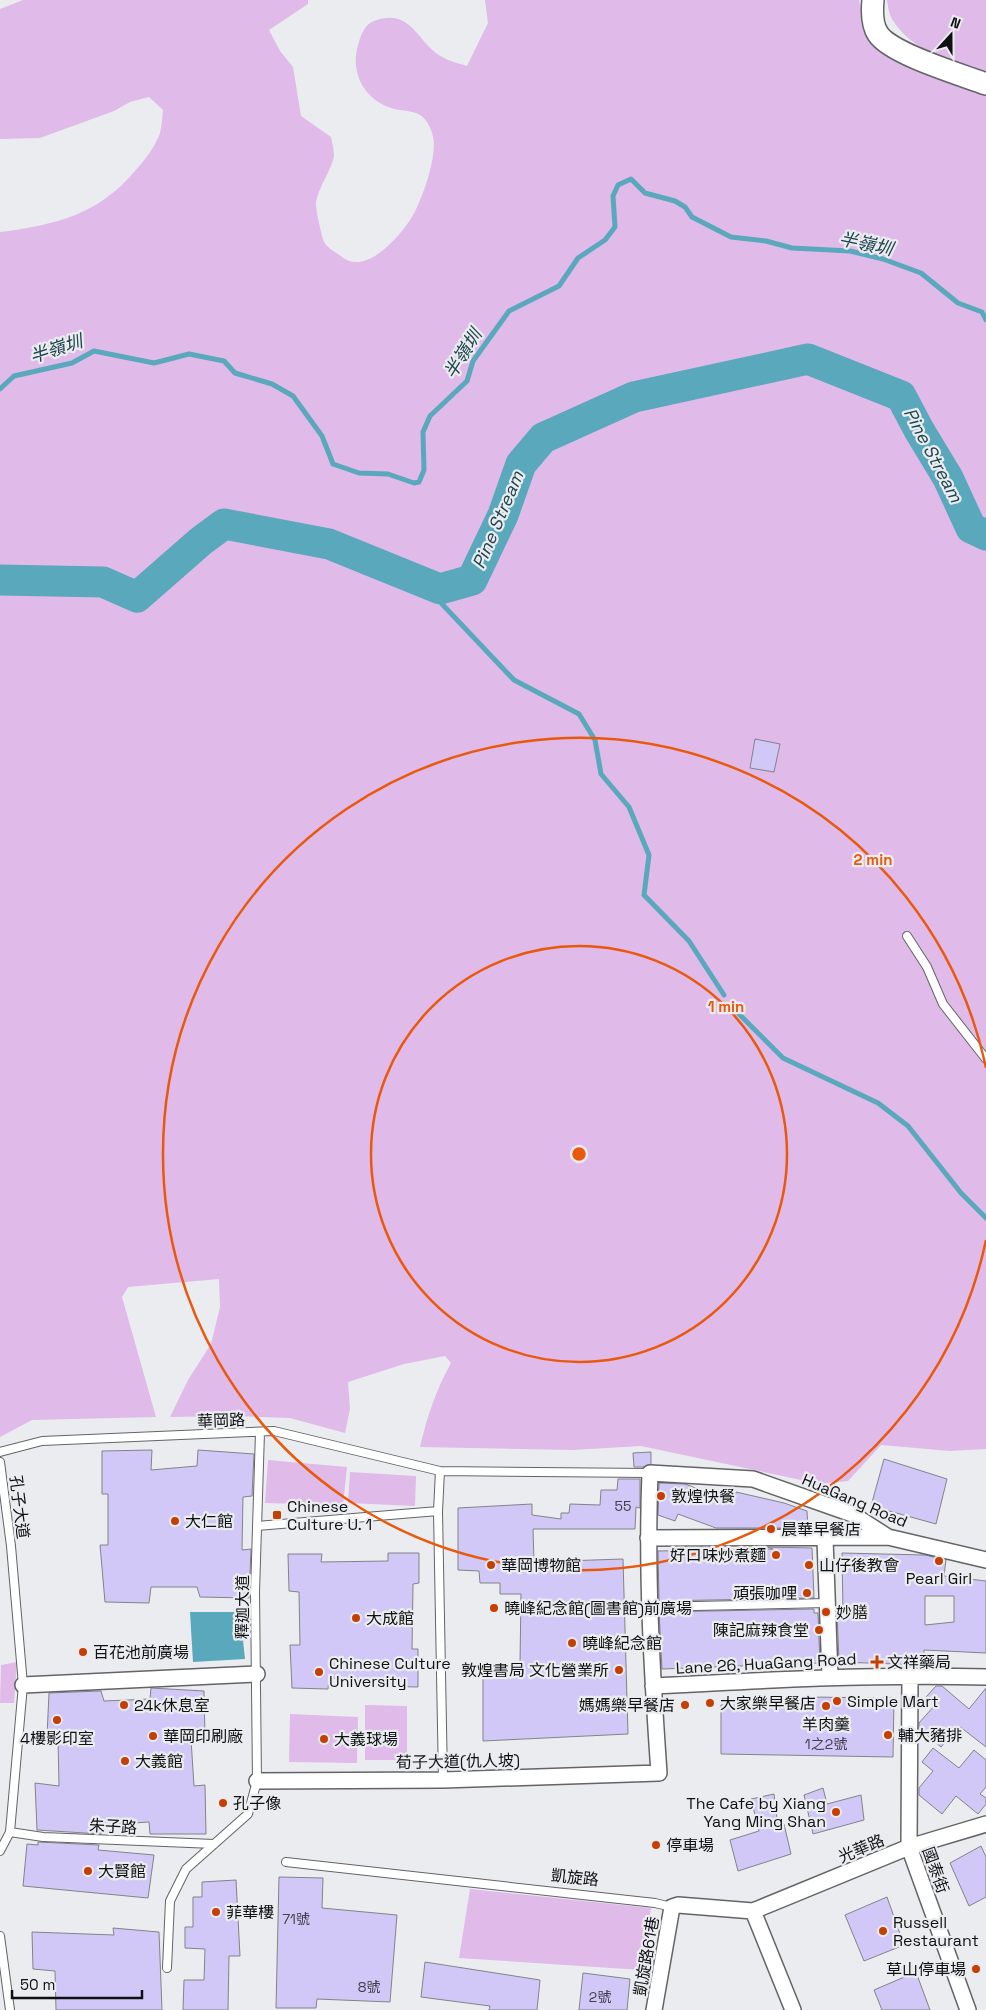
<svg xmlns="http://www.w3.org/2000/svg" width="986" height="2010" viewBox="0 0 986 2010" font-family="'Space Grotesk','Noto Sans TC',sans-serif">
  <rect width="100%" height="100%" fill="#eaecf0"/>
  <path fill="#e0bae9" d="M 23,0 L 308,0 L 308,4 L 269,30 L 280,51 L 293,67 L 301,116 L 331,137 C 332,142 334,150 334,156 C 331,171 319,186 316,202 C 315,207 322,237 324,242 C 327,248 337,253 342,257 C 365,275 395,241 408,223 C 420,208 438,156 433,137 C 432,130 427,119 420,115 C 413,110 399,111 391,108 C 364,99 350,73 358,45 C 361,35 364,25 374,21 C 409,8 416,38 436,53 C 445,60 457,63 467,66 L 488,23 L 485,0 L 859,0 L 867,36 L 886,56 L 986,96 L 986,1449 L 950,1451 L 881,1445 L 848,1481 L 820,1484 L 641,1446 L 573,1450 L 420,1447 C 427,1417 436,1390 451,1363 L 445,1356 L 404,1364 L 348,1382 L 350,1409 L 345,1433 L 290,1418 L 235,1416 L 170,1417 L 188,1380 L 211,1344 L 220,1307 L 219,1279 L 128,1287 L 122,1297 L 156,1417 L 32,1420 L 0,1437 L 0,232 C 55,225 98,215 135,171 C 145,160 153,149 159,136 C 162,128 162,118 163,110 L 149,97 L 130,102 L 114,111 L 40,138 L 0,139 L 0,9 Z
    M 887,0 L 986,0 L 986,72 C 952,62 911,51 892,19 C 889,14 888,6 887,0 Z
    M 268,1460 L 347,1467 L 343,1505 L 265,1503 Z
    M 350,1472 L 416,1476 L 415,1506 L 348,1503 Z
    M 17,1662 L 14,1703 L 0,1703 L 1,1665 Z
    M 365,1705 L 407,1706 L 407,1760 L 365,1760 Z
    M 290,1714 L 358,1717 L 357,1763 L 289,1762 Z
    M 470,1889 L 651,1908 L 642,1970 L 459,1958 Z"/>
  <path fill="#5aa8bc" d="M 190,1612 L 240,1612 L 245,1659 L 193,1662 Z"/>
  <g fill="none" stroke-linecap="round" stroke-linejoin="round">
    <path stroke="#5aa8bc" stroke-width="5" d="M 0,389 L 14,376 L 72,363 L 94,351 L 154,363 L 189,354 L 224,361 L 235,373 L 272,384 L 293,396 L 322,436 L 333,464 L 359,473 L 388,474 L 414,483 L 419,482 L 424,470 L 423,432 L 430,416 L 467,381 L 473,361 L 509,311 L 559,286 L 578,258 L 605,240 L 615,227 L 613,196 L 618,185 L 631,179 L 645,193 L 675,201 L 685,207 L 692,217 L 731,237 L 766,241 L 792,248 L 850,251 L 883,259 L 921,273 L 958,303 L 982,312 L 986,320
      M 440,589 L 442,604 L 514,680 L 579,714 L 595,740 L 601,774 L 629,807 L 649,855 L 644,895 L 689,941 L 724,995
      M 738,1013 L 783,1058 L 878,1103 L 908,1126 L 961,1193 L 986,1218"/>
    <path stroke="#5aa8bc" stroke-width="31" d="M 0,580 L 103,582 L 137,597 L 201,541 L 224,524 L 329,544 L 440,589 L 472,580 L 503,515 L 521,464 L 543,438 L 634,397 L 808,359 L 901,396 L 919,430 L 948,478 L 971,528 L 986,535"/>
  </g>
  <path fill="#d2c8f7" stroke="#838387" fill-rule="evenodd" d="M 755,739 L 780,744 L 774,772 L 750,768 Z
    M 152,1450 L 151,1470 L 197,1466 L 198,1450 L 254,1454 L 252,1496 L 243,1497 L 242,1550 L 251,1549 L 249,1598 L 200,1597 L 197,1587 L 151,1587 L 149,1603 L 105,1602 L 100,1545 L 108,1545 L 108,1494 L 102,1494 L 102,1451 Z
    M 651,1452 L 651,1464 L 643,1467 L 634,1467 L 633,1453 Z
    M 884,1459 L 947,1479 L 936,1524 L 871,1506 Z
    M 618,1479 L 640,1479 L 640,1508 L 636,1507 L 635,1529 L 533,1529 L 534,1562 L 623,1559 L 628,1734 L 483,1741 L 483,1668 L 520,1664 L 521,1594 L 500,1594 L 500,1583 L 480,1583 L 479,1571 L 458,1570 L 458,1508 L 532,1504 L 532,1515 L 561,1519 L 561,1513 L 569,1513 L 570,1504 L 600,1505 L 601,1490 L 617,1490 Z
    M 659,1483 L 685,1484 L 734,1502 L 736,1492 L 784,1503 L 807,1511 L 808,1528 L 716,1528 L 678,1514 L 675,1521 L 658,1515 Z
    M 767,1547 L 812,1548 L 814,1598 L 659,1601 L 658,1551 L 773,1549 Z
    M 388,1553 L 419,1553 L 419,1583 L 413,1584 L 412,1649 L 418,1649 L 418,1687 L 374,1686 L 375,1679 L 329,1678 L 328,1689 L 292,1688 L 290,1645 L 300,1645 L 299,1592 L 289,1591 L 288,1554 L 322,1554 L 321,1562 L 388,1561 Z
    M 842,1553 L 925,1555 L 946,1560 L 944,1576 L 986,1581 L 986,1653 L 924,1650 L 924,1665 L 839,1662 L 837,1612 L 843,1612 ZM 925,1596 L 954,1596 L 954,1622 L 925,1625 Z
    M 814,1609 L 814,1613 L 818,1613 L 820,1663 L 662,1669 L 659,1612 Z
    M 936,1686 L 942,1686 L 969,1709 L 986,1688 L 986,1747 L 959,1726 L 941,1747 L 919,1728 L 919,1723 L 935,1705 L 926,1697 Z
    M 151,1688 L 204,1691 L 205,1738 L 191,1739 L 194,1786 L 205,1785 L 206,1834 L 150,1834 L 149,1822 L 103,1825 L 101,1834 L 37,1830 L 35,1783 L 59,1786 L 58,1739 L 47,1736 L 49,1693 L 101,1691 L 104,1701 L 150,1699 Z
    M 806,1697 L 894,1698 L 893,1757 L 721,1754 L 721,1705 L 806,1707 Z
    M 933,1748 L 959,1768 L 974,1750 L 986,1760 L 986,1787 L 980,1794 L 986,1798 L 986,1804 L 978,1814 L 956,1796 L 942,1814 L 919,1795 L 919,1788 L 933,1771 L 922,1762 Z
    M 823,1788 L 827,1804 L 861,1795 L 864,1820 L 813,1834 L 804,1795 Z
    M 774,1794 L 778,1826 L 784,1824 L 791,1854 L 738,1871 L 730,1840 L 759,1831 L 751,1799 Z
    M 38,1842 L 99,1845 L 98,1850 L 154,1855 L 148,1898 L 23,1886 L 27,1844 L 38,1845 Z
    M 981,1846 L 986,1857 L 986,1897 L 969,1906 L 950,1863 Z
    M 279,1877 L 323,1878 L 322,1908 L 397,1915 L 390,2002 L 317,1999 L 316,2008 L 276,2008 Z
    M 236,1880 L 240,1956 L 229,1956 L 228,2010 L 183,2010 L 184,1980 L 204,1980 L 205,1949 L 185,1948 L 185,1927 L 193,1927 L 193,1897 L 202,1897 L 202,1882 Z
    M 887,1897 L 904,1945 L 864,1961 L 845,1915 Z
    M 113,1928 L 159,1932 L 162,2010 L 56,2010 L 55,1971 L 33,1969 L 32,1932 L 114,1935 Z
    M 425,1962 L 540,1980 L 537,2010 L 489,2010 L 490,2006 L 421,1997 Z
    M 916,1972 L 930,2010 L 882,2010 L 874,1990 Z
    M 583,1973 L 630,1979 L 627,2010 L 579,2010 Z"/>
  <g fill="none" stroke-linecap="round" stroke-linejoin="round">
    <defs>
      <path id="lane" d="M 907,936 L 927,967 L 943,1004 L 986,1059
        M 0,1452 L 42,1441 L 274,1431 L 440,1471 L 650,1473
        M 0,1462 L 11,1546 L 23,1685 L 10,1832 L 0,1851
        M 440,1471 L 438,1511 L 443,1780
        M 257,1526 L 438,1511
        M 649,1607 L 827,1603
        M 10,1832 L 43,1837 L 214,1844
        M 286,1862 L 655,1903 L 672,1907
        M 0,1936 L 10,2010
        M 167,1968 L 170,1901 L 186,1869 L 248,1814 L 257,1781 L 255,1592 L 260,1432"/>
      <path id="street" d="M 648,1538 L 888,1537
        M 825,1539 L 830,1677
        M 910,1675 L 909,1847 L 968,2010
        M 23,1685 L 257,1674
        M 653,1686 C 764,1680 875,1674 986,1677
        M 257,1781 L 443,1780 L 659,1773 C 652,1673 646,1573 650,1473 L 753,1479 L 852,1514 L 888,1537 L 986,1560
        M 753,1911 L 793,2010
        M 654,2010 L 672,1907 L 678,1905 L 753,1911 L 909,1847 L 986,1824"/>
      <path id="secondary" d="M 873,0 C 872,10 872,25 878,34 C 891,54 962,75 986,84"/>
    </defs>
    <use href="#lane" stroke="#636468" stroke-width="10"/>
    <use href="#street" stroke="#636468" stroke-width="18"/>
    <use href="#secondary" stroke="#636468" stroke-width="24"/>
    <use href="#lane" stroke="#fff" stroke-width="8"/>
    <use href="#street" stroke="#fff" stroke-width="15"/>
    <use href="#secondary" stroke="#fff" stroke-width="21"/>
  </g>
  <g fill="none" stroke="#e8590c" stroke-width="2.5">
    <circle cx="579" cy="1154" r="208"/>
    <path d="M986 1240A416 416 0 1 1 986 1068"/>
  </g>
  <g fill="#c63f02" stroke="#eaecf0" stroke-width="2">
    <circle cx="661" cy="1496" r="5"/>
    <rect x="272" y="1510" width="10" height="10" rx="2.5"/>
    <circle cx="175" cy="1521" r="5"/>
    <circle cx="771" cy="1529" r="5"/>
    <circle cx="776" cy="1555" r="5"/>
    <circle cx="939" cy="1561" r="5"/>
    <circle cx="491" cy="1565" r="5"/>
    <circle cx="809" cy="1565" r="5"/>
    <circle cx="807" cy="1593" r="5"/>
    <circle cx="494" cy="1608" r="5"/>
    <circle cx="826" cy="1612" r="5"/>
    <circle cx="356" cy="1618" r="5"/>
    <circle cx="819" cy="1630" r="5"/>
    <circle cx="572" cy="1643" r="5"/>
    <circle cx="83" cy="1652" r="5"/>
    <path d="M874.5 1654.5h5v5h5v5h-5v5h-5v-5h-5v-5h5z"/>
    <circle cx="619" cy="1670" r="5"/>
    <circle cx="319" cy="1672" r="5"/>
    <circle cx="837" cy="1701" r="5"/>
    <circle cx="710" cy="1703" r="5"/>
    <circle cx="124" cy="1705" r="5"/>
    <circle cx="685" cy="1705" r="5"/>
    <circle cx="826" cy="1706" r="5"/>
    <circle cx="57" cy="1720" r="5"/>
    <circle cx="888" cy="1735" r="5"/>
    <circle cx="153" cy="1736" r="5"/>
    <circle cx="324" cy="1739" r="5"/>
    <circle cx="125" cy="1761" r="5"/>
    <circle cx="223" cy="1803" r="5"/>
    <circle cx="836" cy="1812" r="5"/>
    <circle cx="656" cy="1845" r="5"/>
    <circle cx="88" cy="1871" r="5"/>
    <circle cx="216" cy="1912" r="5"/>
    <circle cx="883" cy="1931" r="5"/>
    <circle cx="976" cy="1969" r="5"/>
  </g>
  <g text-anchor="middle" stroke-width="4.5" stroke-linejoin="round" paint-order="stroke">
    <g font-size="14" fill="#403e4a">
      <text x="623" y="1511">55</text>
      <text x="826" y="1749">1之2號</text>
      <text x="296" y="1924">71號</text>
      <text x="369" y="1992">8號</text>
      <text x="600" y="2002">2號</text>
    </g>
    <g font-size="16" fill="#0f1011" stroke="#eaecf0">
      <text transform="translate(221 1420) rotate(-2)" y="6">華岡路</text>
      <text transform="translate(855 1500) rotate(23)" y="6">HuaGang Road</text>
      <text transform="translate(20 1507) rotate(83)" y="6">孔子大道</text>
      <text transform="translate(242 1607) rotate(-90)" y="6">釋迦大道</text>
      <text transform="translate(766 1663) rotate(-3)" y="6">Lane 26, HuaGang Road</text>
      <text transform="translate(458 1761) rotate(-1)" y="6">荀子大道(仇人坡)</text>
      <text transform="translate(113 1826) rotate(3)" y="6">朱子路</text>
      <text transform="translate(861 1848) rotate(-23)" y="6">光華路</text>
      <text transform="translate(936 1870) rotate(70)" y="6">國泰街</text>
      <text transform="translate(575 1877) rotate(6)" y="6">凱旋路</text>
      <text transform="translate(646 1956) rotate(-80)" y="6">凱旋路61巷</text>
    </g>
    <g font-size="16" fill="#0f1011" stroke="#eaecf0" text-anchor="start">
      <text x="671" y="1502">敦煌快餐</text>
      <text x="287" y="1512">Chinese<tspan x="287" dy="18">Culture U. 1</tspan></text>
      <text x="185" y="1527">大仁館</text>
      <text x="781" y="1535">晨華早餐店</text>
      <text x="766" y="1561" text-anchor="end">好口味炒煮麵</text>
      <text x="501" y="1571">華岡博物館</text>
      <text x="819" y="1571">山仔後教會</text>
      <text x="939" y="1584" text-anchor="middle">Pearl Girl</text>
      <text x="797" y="1599" text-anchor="end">頑張咖哩</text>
      <text x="504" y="1614">曉峰紀念館(圖書館)前廣場</text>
      <text x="836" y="1618">妙膳</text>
      <text x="366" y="1624">大成館</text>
      <text x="809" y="1636" text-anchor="end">陳記麻辣食堂</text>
      <text x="582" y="1649">曉峰紀念館</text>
      <text x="93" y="1658">百花池前廣場</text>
      <text x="887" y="1668">文祥藥局</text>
      <text x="329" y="1669">Chinese Culture<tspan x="329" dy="18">University</tspan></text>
      <text x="609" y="1676" text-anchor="end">敦煌書局 文化營業所</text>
      <text x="847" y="1707">Simple Mart</text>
      <text x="720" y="1709">大家樂早餐店</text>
      <text x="134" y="1711">24k休息室</text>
      <text x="675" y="1711" text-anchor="end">媽媽樂早餐店</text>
      <text x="826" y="1730" text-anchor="middle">羊肉羹</text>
      <text x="898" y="1741">輔大豬排</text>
      <text x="163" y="1742">華岡印刷廠</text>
      <text x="57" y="1744" text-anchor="middle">4樓影印室</text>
      <text x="334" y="1745">大義球場</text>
      <text x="135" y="1767">大義館</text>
      <text x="233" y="1809">孔子像</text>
      <text x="826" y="1809" text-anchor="end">The Cafe by Xiang<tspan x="826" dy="18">Yang Ming Shan</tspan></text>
      <text x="666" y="1851">停車場</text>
      <text x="98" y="1877">大賢館</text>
      <text x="226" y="1918">菲華樓</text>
      <text x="893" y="1928">Russell<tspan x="893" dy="18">Restaurant</tspan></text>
      <text x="966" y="1975" text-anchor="end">草山停車場</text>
    </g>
    <g font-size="18" font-style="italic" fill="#20454e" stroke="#eaecf0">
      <text transform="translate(866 244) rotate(12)" y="6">半嶺圳</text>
      <text transform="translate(56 349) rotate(-18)" y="6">半嶺圳</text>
      <text transform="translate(463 354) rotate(-58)" y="6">半嶺圳</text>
      <text transform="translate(933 455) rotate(62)" y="6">Pine Stream</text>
      <text transform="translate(498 520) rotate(-67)" y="6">Pine Stream</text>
    </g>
  </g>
  <circle cx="579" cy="1154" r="8" fill="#e8590c" stroke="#eaecf0" stroke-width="2.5"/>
  <g font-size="15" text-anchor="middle" font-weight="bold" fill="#e8590c" stroke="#eaecf0" stroke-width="4.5" stroke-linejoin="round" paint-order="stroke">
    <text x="873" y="865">2 min</text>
    <text x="726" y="1012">1 min</text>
  </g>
  <g transform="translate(951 35) rotate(21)" stroke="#eaecf0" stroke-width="4" paint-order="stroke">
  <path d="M0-4L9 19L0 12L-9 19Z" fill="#0f1011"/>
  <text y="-8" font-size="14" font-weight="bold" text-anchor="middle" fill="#0f1011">N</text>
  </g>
  <path d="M12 1990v8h130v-8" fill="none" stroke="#0f1011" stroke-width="2.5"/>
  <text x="20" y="1990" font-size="15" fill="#0f1011" stroke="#eaecf0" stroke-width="4" paint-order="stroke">50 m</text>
</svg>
